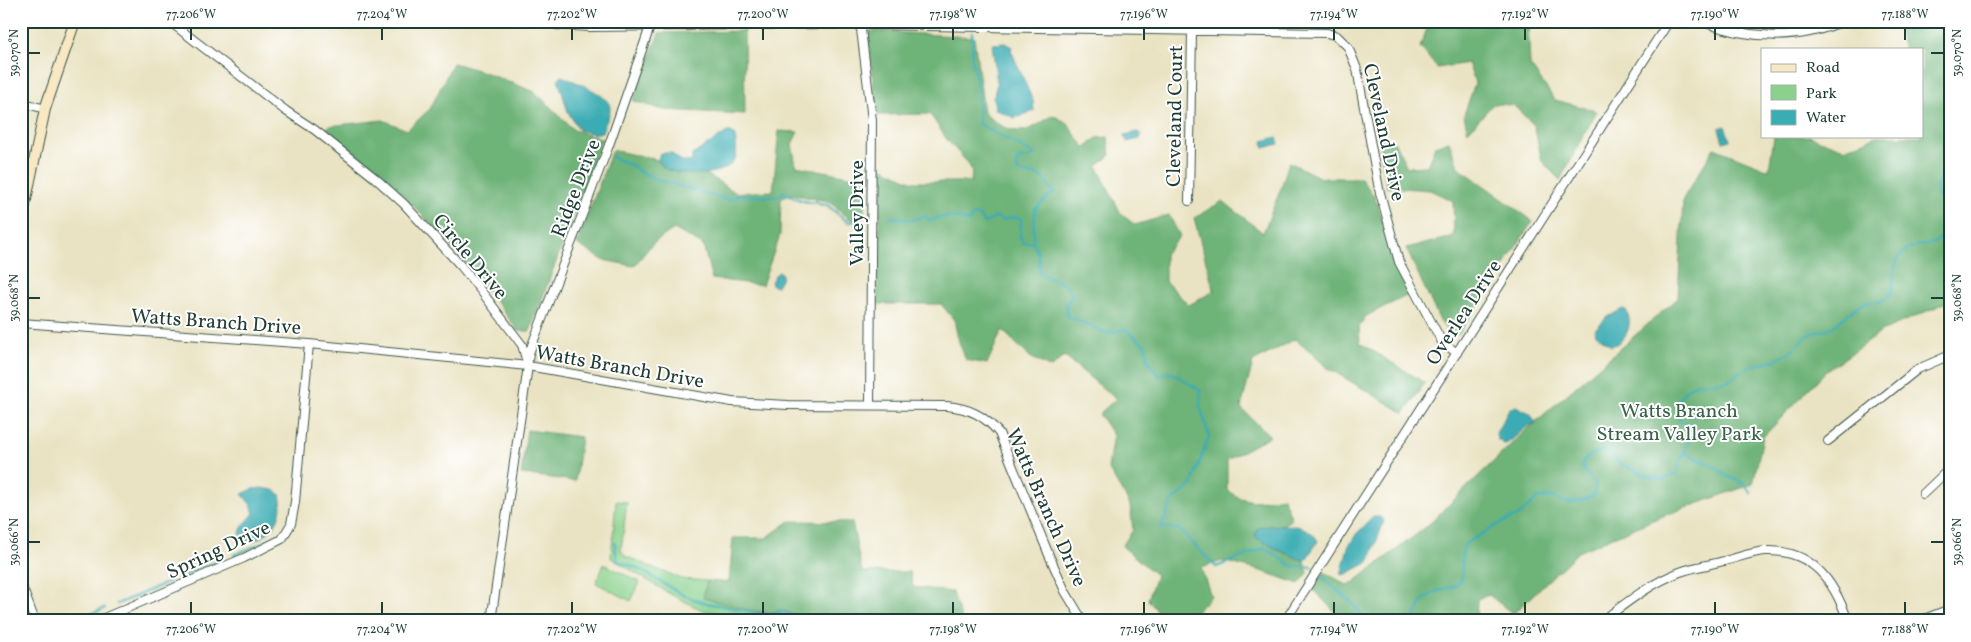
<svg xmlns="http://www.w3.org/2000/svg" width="1971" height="642" viewBox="0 0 1971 642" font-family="Vollkorn,serif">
  <rect width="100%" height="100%" fill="#fff"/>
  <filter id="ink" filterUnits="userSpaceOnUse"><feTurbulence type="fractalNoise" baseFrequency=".02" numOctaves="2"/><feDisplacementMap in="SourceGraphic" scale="10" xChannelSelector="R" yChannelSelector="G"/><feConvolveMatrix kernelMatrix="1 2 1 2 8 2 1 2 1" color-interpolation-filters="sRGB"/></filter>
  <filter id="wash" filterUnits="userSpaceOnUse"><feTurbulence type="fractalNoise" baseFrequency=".0096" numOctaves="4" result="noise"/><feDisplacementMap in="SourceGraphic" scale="20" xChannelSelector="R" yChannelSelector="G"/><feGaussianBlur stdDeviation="1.12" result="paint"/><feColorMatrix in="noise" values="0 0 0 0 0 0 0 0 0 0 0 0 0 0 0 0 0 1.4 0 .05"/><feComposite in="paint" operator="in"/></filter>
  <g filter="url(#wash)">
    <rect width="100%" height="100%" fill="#eae3c3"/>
    <path fill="#89d18c" stroke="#548760" d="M 616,501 L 627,502 L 621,550 L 625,556 L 682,579 L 707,581 L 703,598 L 759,611 L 755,613 L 752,621 L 743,621 L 734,617 L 702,610 L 670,594 L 611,558 Z
      M 604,564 L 640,582 L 631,601 L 596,583 Z"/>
    <path fill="#6eb378" stroke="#467856" d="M 1329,21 L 1362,21 L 1350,28 Z
      M 1430,21 L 1528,21 L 1530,65 L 1555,100 L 1597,111 L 1560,180 L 1542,161 L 1534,125 L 1513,105 L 1493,104 L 1468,132 L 1464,115 L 1475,83 L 1468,63 L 1437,68 L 1420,47 Z
      M 1895,21 L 1950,21 L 1950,301 L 1884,330 L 1825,372 L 1763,437 L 1753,484 L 1660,517 L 1578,552 L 1513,614 L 1489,595 L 1477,599 L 1476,621 L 1344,621 L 1312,589 L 1324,572 L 1349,586 L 1426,527 L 1526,430 L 1678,298 L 1683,199 L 1714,148 L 1769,170 L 1774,136 L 1809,136 L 1844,149 L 1877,136 L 1922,136 L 1922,49 L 1904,49 Z
      M 744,31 L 745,114 L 664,110 L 633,101 L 659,33 Z
      M 871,31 L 974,37 L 984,113 C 1011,136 1024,137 1052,115 L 1068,123 L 1077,138 L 1085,147 L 1097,138 L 1108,137 L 1110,156 L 1097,166 L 1121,214 L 1135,225 L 1169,215 L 1180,236 L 1165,254 L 1165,281 L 1189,305 L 1214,291 L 1194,218 L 1223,201 L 1263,233 L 1280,191 L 1289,162 L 1321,178 L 1361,178 L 1374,196 L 1408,295 L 1366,316 L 1359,327 L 1360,343 L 1425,383 L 1404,413 L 1328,368 L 1295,339 L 1253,362 L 1241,408 L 1270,436 L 1227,460 L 1227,490 C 1246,505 1260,501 1283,497 L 1292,519 L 1282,525 L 1260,527 L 1276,549 L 1305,561 L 1308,573 L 1299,584 L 1258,570 L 1222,561 L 1201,568 L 1211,596 L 1187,621 L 1166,621 L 1148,600 L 1156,575 L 1122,546 L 1133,530 L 1130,505 L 1108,468 L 1113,435 L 1099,414 L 1116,399 L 1064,356 L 1051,368 L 1030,357 L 1002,330 L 987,364 L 966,360 L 959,342 L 954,320 L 941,304 L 877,304 L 881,167 L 913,182 L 971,182 L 972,171 L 968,163 L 948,141 L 930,114 L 877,115 L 868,37 Z
      M 453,63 L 481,71 L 535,92 L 574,130 L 602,139 L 530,331 L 518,331 C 474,270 425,212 367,163 C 354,152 338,142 324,132 L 329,126 L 383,120 L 407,130 L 430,109 Z
      M 779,131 L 798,132 L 792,144 L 796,166 L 865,179 L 864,219 L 850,219 L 828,201 L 791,194 L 781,198 L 780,235 L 762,285 L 712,279 L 703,245 L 674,229 L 653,243 L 634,266 L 603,260 L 577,244 L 612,150 L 658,160 L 664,168 L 684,173 L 705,173 L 736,193 L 773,191 Z
      M 1378,138 L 1395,143 L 1407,167 L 1427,166 L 1435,146 L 1449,141 L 1458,167 L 1533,221 L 1458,335 L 1451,336 L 1440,321 L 1406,248 L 1454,237 L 1453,201 L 1430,190 L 1387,187 Z
      M 527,430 L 581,437 L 575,481 L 521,474 Z
      M 790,521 L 852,522 L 862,572 L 910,572 L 913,587 L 952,592 L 962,621 L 876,621 L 855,616 L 848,620 C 836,616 836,619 825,620 C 810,621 795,615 781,610 C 762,617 723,603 703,598 L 707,581 L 729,582 L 733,538 L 766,538 Z"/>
    <path fill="#3aacb3" stroke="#2c7474" d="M 1005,43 L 1012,47 L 1011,50 L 1033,101 L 1034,111 L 1015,118 L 996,110 L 993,99 L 997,83 L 992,44 Z
      M 562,76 C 573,81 612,95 610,109 C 610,116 604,125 602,132 L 595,134 L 579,130 L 568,112 L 558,79 Z
      M 1725,126 L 1730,140 L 1723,142 L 1719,128 Z
      M 727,132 L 731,132 L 735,136 C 736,142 738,152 735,159 C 724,178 683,176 666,169 C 663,167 661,163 658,160 L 660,153 L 672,153 C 678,160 684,163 692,161 L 692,155 Z
      M 1138,132 L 1141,135 L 1140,139 L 1127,142 L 1125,135 Z
      M 1277,137 L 1279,144 L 1264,148 L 1263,141 Z
      M 779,272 L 782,274 L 781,279 L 777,286 L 773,286 L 771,282 L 775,275 Z
      M 1623,309 L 1626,310 C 1634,324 1626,342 1611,346 L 1595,333 L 1594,330 L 1607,317 Z
      M 1516,406 L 1530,413 L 1536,424 L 1529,425 L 1508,443 L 1504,444 L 1497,439 L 1496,433 L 1510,408 Z
      M 262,488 L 274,490 L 280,494 C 286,518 268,543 242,542 C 236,528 246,524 254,513 L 251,505 L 242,494 L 253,489 Z
      M 1373,517 L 1380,517 L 1384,521 L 1369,562 L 1346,574 L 1341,575 L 1348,547 L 1357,533 Z
      M 1282,525 C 1297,525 1310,527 1318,541 L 1305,561 L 1276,549 L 1255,537 L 1257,529 L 1260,527 Z
      M 781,610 L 797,616 L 796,621 L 752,621 L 755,613 L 775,612 Z"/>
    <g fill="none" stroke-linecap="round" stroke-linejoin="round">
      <path stroke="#3aacb3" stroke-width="2.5" d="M 972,32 L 972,58 L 978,90 L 979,124 L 1034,154 L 1029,158 L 1019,159 L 1016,164 L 1018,172 L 1041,176 L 1054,192 L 1035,209 L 1033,242 L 1038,254 L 1040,274 L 1064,284 L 1072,294 L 1070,300 L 1066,302 L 1067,316 L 1107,333 L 1125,329 L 1145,345 L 1148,361 L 1159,376 L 1171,372 L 1201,391 L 1200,406 L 1209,436 L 1191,486 L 1172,501 L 1161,527 L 1179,529 L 1216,567 L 1265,548 L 1292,566 L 1312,567
        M 612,157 L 631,165 L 640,172 L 659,180 L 728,200 L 740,195 L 776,197 L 784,192 C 791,198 803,201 812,203 L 816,201 L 821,205 L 827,205 L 848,222 L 857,221
        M 891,217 L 910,220 L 925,216 L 930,221 C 944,214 955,217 969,222 L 972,216 L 978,215 L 985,223 L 996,217 L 1002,220 L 1016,217 L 1021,218 L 1020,237 L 1024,243 L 1033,242
        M 1685,453 L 1712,465 L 1727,476 L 1743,483 L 1751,493
        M 615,543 L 617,561 L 637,568 L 683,595 L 702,602 L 755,613
        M 234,555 L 272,539
        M 180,577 L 222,560
        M 1322,577 L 1352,603 L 1367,621
        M 117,604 L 169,582
        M 796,619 L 814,621
        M 75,621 L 105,608
        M 838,621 L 841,621
        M 854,621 L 864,621
        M 1413,621 L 1423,600 L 1435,592 L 1457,585 L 1462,578 L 1462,554 L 1465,544 L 1499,524 L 1519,515 L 1539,498 L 1553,497 L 1566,503 L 1581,501 L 1594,495 L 1595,484 L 1582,467 L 1584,460 L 1593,454 L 1607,450 L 1621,464 L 1645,475 L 1662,480 L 1676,474 L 1687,444 L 1695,433 L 1690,424 L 1679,420 C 1676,411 1675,403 1682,395 C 1700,373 1707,388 1729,380 C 1734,378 1737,373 1741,371 C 1750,365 1763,364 1774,360 C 1788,356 1795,346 1807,336 C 1814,331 1824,331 1832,327 C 1842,321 1851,309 1862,304 C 1870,300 1880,305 1887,298 C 1899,289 1888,266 1903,253 C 1926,234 1944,260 1948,209 L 1938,196 L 1936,187 L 1940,177 L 1945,172 L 1950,159"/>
    </g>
  </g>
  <g filter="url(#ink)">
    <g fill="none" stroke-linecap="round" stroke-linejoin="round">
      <defs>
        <path id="street" d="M 169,21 L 286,111 L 315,130 L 375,178 L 404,204 L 461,266 L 485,296 L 522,345 L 528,366 L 491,621
          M 546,21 L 557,25 L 590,27 L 819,24 L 1327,33 L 1337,36 L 1348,47 L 1357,69 L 1379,189 L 1399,262 L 1442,342 L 1457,353
          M 860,21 L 872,120 L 870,405
          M 1701,21 C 1746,39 1798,42 1843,21
          M 21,102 L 45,109
          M 1189,201 L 1192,32
          M 21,323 L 309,344 L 528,366 L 732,402 L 788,405 L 946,406 C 969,408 984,415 999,433 L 1049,555 L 1065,591 L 1083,621
          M 528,361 L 529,353 L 609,145 L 652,21
          M 1828,441 L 1918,369 L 1950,355
          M 1923,494 L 1947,471 L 1950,471
          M 21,584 L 35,621
          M 97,621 L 244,558 L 282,539 L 291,524 L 295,502 L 309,344
          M 1285,621 L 1669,21
          M 1602,621 C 1626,603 1651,583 1680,572 C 1694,567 1709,565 1724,561 C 1737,558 1752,552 1765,551 C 1812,549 1834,581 1848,621
          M 1919,621 L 1950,609"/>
        <path id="secondary" d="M 21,223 L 45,109 L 75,21"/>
      </defs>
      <use href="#street" stroke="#3d5649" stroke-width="10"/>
      <use href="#secondary" stroke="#3d5649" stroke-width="12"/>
      <use href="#street" stroke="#fff" stroke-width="8"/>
      <use href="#secondary" stroke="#f8e8c3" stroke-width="10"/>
    </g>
  </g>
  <path fill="none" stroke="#1f3d34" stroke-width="2" d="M 191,28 L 191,40M 382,28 L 382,40M 572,28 L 572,40M 763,28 L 763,40M 953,28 L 953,40M 1144,28 L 1144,40M 1334,28 L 1334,40M 1525,28 L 1525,40M 1715,28 L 1715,40M 1905,28 L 1905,40M 28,53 L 40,53M 1931,53 L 1944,53M 28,298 L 40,298M 1931,298 L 1944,298M 28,542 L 40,542M 1931,542 L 1944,542M 191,602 L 191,614M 382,602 L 382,614M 572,602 L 572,614M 763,602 L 763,614M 953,602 L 953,614M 1144,602 L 1144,614M 1334,602 L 1334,614M 1525,602 L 1525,614M 1715,602 L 1715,614M 1905,602 L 1905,614"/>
  <g text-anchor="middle" stroke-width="4" stroke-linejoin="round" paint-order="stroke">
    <g font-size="20" fill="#1f3d34" stroke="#fff">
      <text transform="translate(1174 116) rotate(-89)" y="7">Cleveland Court</text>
      <text transform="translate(1385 132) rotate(78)" y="7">Cleveland Drive</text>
      <text transform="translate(575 188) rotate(-69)" y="7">Ridge Drive</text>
      <text transform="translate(856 213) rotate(-90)" y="7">Valley Drive</text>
      <text transform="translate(471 256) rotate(50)" y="7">Circle Drive</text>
      <text transform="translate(1463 312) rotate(-57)" y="7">Overlea Drive</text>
      <text transform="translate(216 321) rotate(4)" y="7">Watts Branch Drive</text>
      <text transform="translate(620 366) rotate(10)" y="7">Watts Branch Drive</text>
      <text transform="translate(1047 507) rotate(66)" y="7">Watts Branch Drive</text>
      <text transform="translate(218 549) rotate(-25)" y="7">Spring Drive</text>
    </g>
    <g font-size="20" fill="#3a624a" stroke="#fff">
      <text x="1679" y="417">Watts Branch<tspan x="1679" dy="23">Stream Valley Park</tspan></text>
    </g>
  </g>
  <rect width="1971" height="642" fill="none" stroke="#fff" stroke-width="55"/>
  <rect x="1761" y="48" width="162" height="90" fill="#ffffff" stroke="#a5b1ae"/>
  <rect x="1771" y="64" width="25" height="8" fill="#f8e8c3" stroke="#a5b1ae"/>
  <text x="1806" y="72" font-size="15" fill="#1f3d34">Road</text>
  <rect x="1771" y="85" width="25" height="15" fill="#89d18c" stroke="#a5b1ae"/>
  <text x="1806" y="98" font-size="15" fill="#1f3d34">Park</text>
  <rect x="1771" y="110" width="25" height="15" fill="#3aacb3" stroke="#a5b1ae"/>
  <text x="1806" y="122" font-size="15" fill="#1f3d34">Water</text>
  <rect x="28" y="28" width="1916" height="586" fill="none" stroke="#1f3d34" stroke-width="2"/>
  <g font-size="12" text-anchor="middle" fill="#1f3d34">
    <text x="191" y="18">77.206°W</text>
    <text x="382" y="18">77.204°W</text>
    <text x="572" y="18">77.202°W</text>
    <text x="763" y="18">77.200°W</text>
    <text x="953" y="18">77.198°W</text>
    <text x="1144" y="18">77.196°W</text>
    <text x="1334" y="18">77.194°W</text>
    <text x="1525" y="18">77.192°W</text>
    <text x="1715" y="18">77.190°W</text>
    <text x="1905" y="18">77.188°W</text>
    <text transform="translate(14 53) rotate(-90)" y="4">39.070°N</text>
    <text transform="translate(1957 53) rotate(-90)" y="4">39.070°N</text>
    <text transform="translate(14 298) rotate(-90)" y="4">39.068°N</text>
    <text transform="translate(1957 298) rotate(-90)" y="4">39.068°N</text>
    <text transform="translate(14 542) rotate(-90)" y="4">39.066°N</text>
    <text transform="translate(1957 542) rotate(-90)" y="4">39.066°N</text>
    <text x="191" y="633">77.206°W</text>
    <text x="382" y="633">77.204°W</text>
    <text x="572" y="633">77.202°W</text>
    <text x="763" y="633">77.200°W</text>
    <text x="953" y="633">77.198°W</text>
    <text x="1144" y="633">77.196°W</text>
    <text x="1334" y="633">77.194°W</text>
    <text x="1525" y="633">77.192°W</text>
    <text x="1715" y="633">77.190°W</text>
    <text x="1905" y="633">77.188°W</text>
  </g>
</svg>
